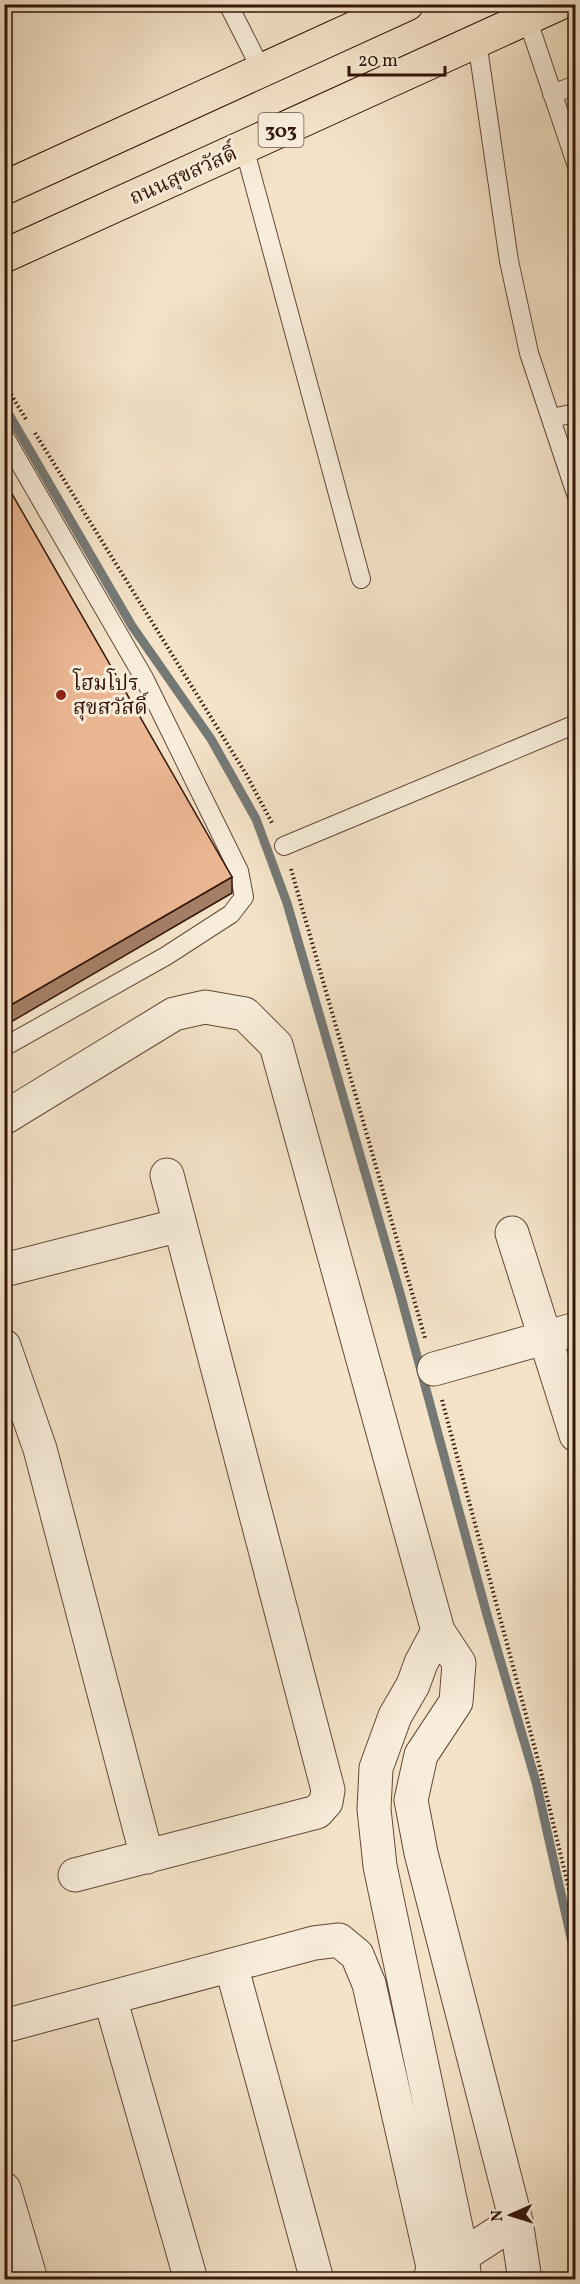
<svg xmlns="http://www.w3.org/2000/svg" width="580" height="2284" viewBox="0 0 580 2284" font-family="Vollkorn,'Noto Serif Thai',serif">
  <rect width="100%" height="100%" fill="#f4e3c8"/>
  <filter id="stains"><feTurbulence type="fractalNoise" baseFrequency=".00333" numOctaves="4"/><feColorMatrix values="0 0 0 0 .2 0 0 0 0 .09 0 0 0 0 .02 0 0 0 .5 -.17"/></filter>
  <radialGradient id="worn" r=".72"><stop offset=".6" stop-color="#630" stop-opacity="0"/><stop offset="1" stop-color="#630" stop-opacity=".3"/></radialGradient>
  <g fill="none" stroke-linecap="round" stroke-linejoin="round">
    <path stroke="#757976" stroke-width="9" d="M 4,406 L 132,626 L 211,739 L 256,819 L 287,903 L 400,1293 L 487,1615 L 536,1782 L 576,1960"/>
    <defs>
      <path id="lane" d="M 228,4 L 262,71
        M 527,18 L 576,163
        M 477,41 L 509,261 L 529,353 L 576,494
        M 552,94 L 576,85
        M 244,147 L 361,579
        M 551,418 L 576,413
        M 4,436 L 144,678 L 239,871 L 244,897 L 231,914 L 166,956 L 4,1047
        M 284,846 L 576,724"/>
      <path id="street" d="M 4,1118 L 174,1014 L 205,1007 L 245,1014 L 276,1045 L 438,1631 L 459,1663 L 456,1702 L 421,1755 L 411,1800 L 421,1853 L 516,2221 L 525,2280
        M 512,1233 L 576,1435
        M 4,1270 L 180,1225
        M 4,1346 L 40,1449 L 147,1857
        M 434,1369 L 576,1329
        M 438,1631 L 421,1663 L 413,1685 L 395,1716 L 376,1768 L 374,1809 L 380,1866 L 462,2256 L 465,2280
        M 75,1875 L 317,1812 L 326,1802 L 328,1790 L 167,1175
        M 231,1965 L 317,2280
        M 110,1998 L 191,2280
        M 4,2026 L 314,1943 L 339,1940 L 357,1955 L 369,1984 L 433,2267 L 430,2280
        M 4,2189 L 31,2280
        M 462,2256 L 516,2221"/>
      <path id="primary" d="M 4,188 L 407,4
        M 4,256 L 558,4"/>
    </defs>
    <use href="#lane" stroke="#634838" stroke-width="20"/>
    <use href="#street" stroke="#634838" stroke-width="35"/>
    <use href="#primary" stroke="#331508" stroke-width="35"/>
    <path stroke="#331508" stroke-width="4" stroke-dasharray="1.5 3" stroke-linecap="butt" d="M 4,383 L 27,421
      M 35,433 L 246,774 L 272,823
      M 291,869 L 425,1338
      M 442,1400 L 539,1764 L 576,1919"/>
    <use href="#lane" stroke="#f8eddb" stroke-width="18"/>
    <use href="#street" stroke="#f8eddb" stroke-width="33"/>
    <use href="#primary" stroke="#f4e3c8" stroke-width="33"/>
  </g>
  <path fill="#a47f66" stroke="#331508" stroke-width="1.5" d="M 232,877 L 232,893 L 4,1026 L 4,1009 Z"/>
  <path fill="#ebb692" stroke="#331508" stroke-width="1.5" d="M 4,480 L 232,877 L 4,1009 Z"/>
  <circle fill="#8f2418" stroke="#f8eddb" stroke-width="2" cx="61" cy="695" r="6"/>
  <g text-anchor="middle" stroke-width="6" stroke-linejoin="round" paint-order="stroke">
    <rect fill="#f8eddb" stroke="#6e5647" stroke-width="1.5" x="258.5" y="113" width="45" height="34" rx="4.5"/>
    <g font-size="20" font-weight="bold" fill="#331508">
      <text x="281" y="137">303</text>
    </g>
    <g font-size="21" fill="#331508" stroke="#f8eddb">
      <text transform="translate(183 175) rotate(-24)" y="7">ถนนสุขสวัสดิ์</text>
    </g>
    <g font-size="21" fill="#331508" stroke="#f8eddb" text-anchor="start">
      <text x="73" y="690">โฮมโปร<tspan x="73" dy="24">สุขสวัสดิ์</tspan></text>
    </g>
  </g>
  <rect width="580" height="2284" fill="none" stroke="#f4e3c8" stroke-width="24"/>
  <rect x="6" y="6" width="568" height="2272" fill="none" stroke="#331508" stroke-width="3"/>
  <rect x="12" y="12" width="556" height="2260" fill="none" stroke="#331508" stroke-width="1.5"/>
  <g transform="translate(511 2215) rotate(267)" stroke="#f8eddb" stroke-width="4.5" paint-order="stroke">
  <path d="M0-4.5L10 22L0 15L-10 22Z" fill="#331508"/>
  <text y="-9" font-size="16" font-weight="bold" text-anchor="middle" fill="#331508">N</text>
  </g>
  <path d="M349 66v9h96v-9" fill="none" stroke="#331508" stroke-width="3"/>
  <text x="358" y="66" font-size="18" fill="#331508" stroke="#f8eddb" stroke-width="4.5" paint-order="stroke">20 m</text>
  <rect width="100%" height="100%" filter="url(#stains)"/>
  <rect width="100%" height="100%" fill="url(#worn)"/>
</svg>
